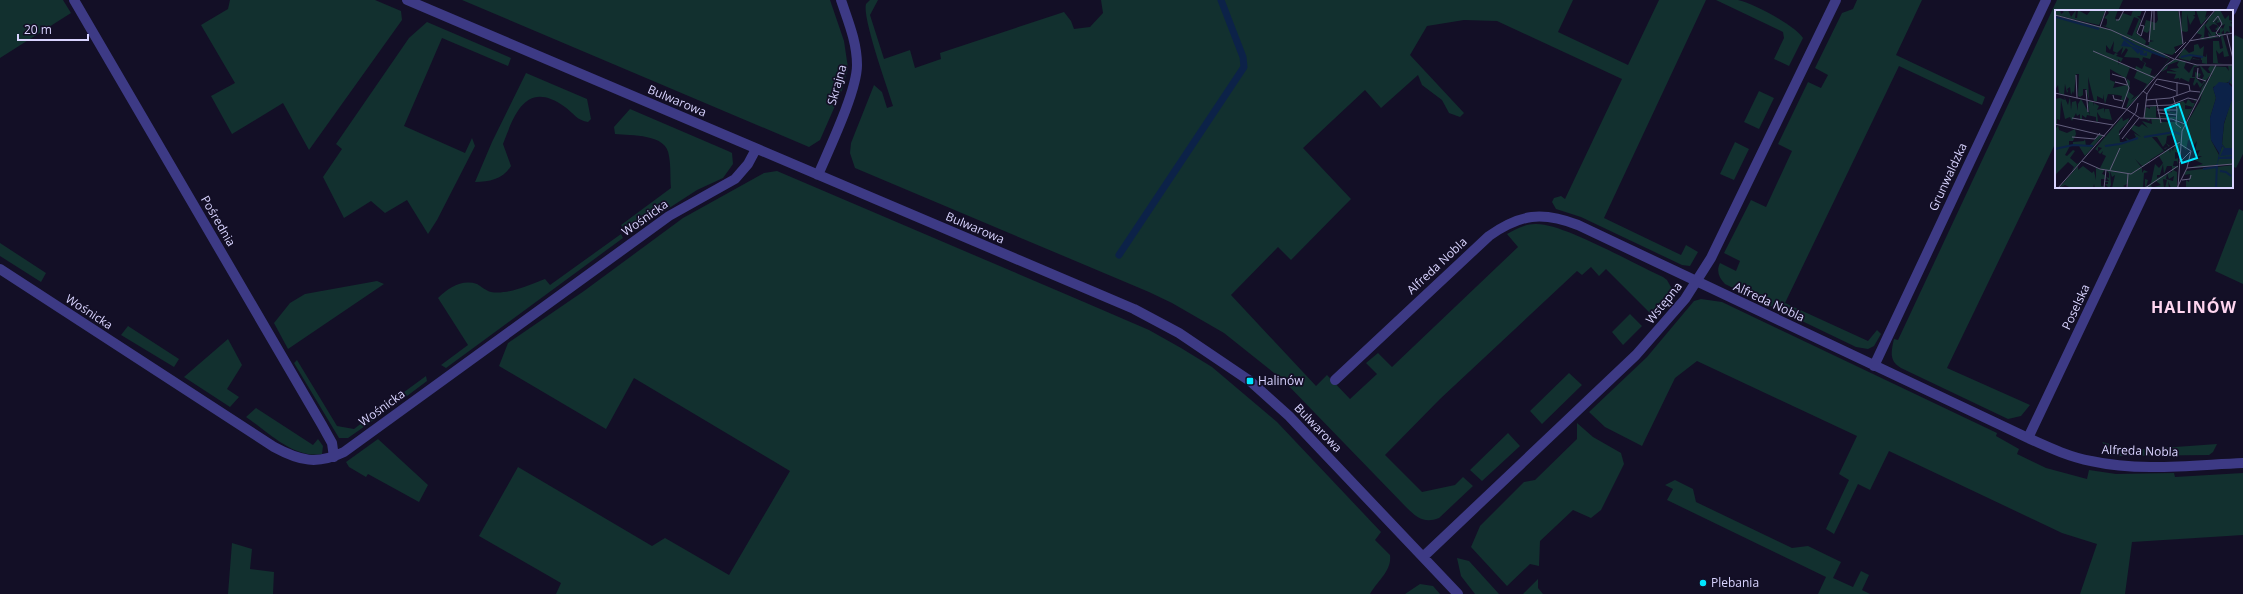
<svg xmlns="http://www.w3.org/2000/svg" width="2243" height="594" viewBox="0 0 2243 594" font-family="'Open Sans',sans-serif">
  <rect width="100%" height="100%" fill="#130f26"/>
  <path fill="#12302f" d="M 0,0 L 63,0 L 71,13 L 0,58 Z
    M 230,0 L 375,0 L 401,11 L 402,20 L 309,150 L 283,103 L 232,134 L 211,96 L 235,83 L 201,25 L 228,9 Z
    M 462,0 L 830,0 L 844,41 L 848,68 L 842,90 L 820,140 L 809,147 Z
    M 870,0 L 878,0 L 870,15 L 884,59 L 910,50 L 915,68 L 941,59 L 940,53 L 1064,12 L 1071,21 L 1074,29 L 1090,27 L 1103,13 L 1101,0 L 1573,0 L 1558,32 L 1628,65 L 1659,0 L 1706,0 L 1604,218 L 1681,255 L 1686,245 L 1698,252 L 1690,266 L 1682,265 L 1581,217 L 1556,209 L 1552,202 L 1554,198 L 1561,196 L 1565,199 L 1622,79 L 1497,21 L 1464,20 L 1427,26 L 1410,55 L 1464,113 L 1460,117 L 1449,113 L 1442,100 L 1422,85 L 1418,75 L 1381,108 L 1365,90 L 1303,148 L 1351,199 L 1291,260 L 1278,247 L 1231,295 L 1316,386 L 1327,375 L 1350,399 L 1377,374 L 1366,363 L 1378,353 L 1392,367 L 1518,247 L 1507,234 C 1516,229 1525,224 1535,224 C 1561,222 1636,265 1663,277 L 1667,280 L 1672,289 L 1651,314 L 1606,269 L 1599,276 L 1591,267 L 1582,275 L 1577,271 L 1440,399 L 1385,455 L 1422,492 L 1455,485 L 1463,477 L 1473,486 L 1439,518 C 1424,524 1416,517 1406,507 L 1283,380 L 1224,333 L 1172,303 L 1149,292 L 855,168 L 850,153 L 851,143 L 874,85 L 882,92 L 887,108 L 893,106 C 888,89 862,18 866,4 Z
    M 1716,0 C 1723,0 1732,0 1738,0 C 1753,3 1796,26 1803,38 L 1789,66 L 1774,59 L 1784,38 L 1783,32 Z
    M 1857,0 L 1922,0 L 1896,55 L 1985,97 L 1982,105 L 1899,66 L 1785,303 L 1868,341 L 1877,330 L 1881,334 L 1874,346 L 1868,349 L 1856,347 L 1725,284 C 1719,278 1716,271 1720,263 L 1736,271 L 1740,261 L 1724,253 L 1751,200 L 1766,207 L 1792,151 L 1778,144 L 1808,82 L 1821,88 L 1828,75 L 1815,68 L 1842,13 L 1853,9 Z
    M 2057,0 L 2123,0 L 2118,11 L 2056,11 L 2056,142 L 1947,368 L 2030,405 L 2021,416 L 2008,419 L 1901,368 C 1889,361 1891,352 1894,339 L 1898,340 Z
    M 427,22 L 511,58 L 508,66 L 442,38 L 404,126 L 465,153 L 472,138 L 475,146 L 437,220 L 428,234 L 407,200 L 385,213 L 371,201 L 344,218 L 323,177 L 342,149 L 336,144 L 409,38 Z
    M 2235,35 L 2243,39 L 2243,154 L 2236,168 L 2232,166 L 2232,40 Z
    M 526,73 L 587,99 L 591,119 L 588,122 C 578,121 573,113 565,107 C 527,80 515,112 503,144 L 511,166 C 503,179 490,182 475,182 L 492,142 Z
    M 1759,91 L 1774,98 L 1759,129 L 1744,122 Z
    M 630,109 L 728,151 L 732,153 L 733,164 L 723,178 L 697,190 L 629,234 L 621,225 L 671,188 C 670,177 671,167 669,156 C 667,133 631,136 615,134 L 614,127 Z
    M 1735,142 L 1749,149 L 1734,180 L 1720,174 Z
    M 777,171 L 1084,302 L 1149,330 L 1181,348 L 1212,367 L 1277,422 L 1381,532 L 1375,540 L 1390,555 C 1392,571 1377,581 1370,594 L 556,594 L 561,583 L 479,536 L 518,467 L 652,546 L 665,538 L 729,575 L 790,471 L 634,378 L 606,429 L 499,366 L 508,343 L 584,291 L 683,218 L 764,173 Z
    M 2239,209 L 2243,211 L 2243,284 L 2215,271 Z
    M 621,234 L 623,238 L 446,368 L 441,365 L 468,345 L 438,298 C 448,288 462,279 477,284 C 481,286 486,291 491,292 C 507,295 530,285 545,279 L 550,285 Z
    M 0,243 L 46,273 L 41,282 L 0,256 Z
    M 377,281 L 384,284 L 288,349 L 274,323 L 290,303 L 305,294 Z
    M 1701,299 L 1722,302 L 1997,433 L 1996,436 L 2019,449 L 2017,454 L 2046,468 L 2087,479 L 2089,470 L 2116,474 L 2174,473 L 2175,477 L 2243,473 L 2243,535 L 2132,542 L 2125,594 L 2080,594 L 2097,544 L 2062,533 L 1889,451 L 1870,490 L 1858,484 L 1834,534 L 1826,529 L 1849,480 L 1839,474 L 1857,436 L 1697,361 L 1675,378 L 1642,446 L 1605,427 L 1589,412 L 1647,357 L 1694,301 Z
    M 1630,314 L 1642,326 L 1623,345 L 1612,332 Z
    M 128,326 L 179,359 L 174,367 L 121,335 Z
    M 228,339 L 242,365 L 227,389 L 239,397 L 230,407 L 184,377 Z
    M 297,360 L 337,426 L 354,429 L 376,412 L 378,417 L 348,438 L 339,438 L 294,363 Z
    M 1569,373 L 1582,385 L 1542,424 L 1530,411 Z
    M 426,376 L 427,381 L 403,399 L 400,395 Z
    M 256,408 L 313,445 L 318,439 L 323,446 L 322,454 C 294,459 268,432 246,417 Z
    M 1577,423 L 1593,437 L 1621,453 L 1624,464 L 1601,510 L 1591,518 L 1573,510 L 1540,541 L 1539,566 L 1530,564 L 1507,586 L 1471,547 L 1480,526 L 1524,482 L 1535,480 L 1577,439 Z
    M 1508,433 L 1520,446 L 1482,481 L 1470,470 Z
    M 378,439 L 428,485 L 419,502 L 368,474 L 366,477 L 349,467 L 346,462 Z
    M 2102,442 L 2134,450 L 2217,444 L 2213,452 L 2209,455 L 2121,456 L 2113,455 Z
    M 1675,480 L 1693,489 L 1696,502 L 1792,548 L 1808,546 L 1841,562 L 1833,578 L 1853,587 L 1861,571 L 1869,575 L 1862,590 L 1870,594 L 1818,594 L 1826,577 L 1667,500 L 1673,489 L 1665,485 Z
    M 232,543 L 252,549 L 250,569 L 274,572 L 273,594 L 228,594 Z
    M 1457,558 L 1469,561 L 1499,594 L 1475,594 L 1461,576 Z
    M 1538,579 L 1538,588 L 1543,594 L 1523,594 Z
    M 1420,584 L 1433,586 L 1440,594 L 1405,594 Z"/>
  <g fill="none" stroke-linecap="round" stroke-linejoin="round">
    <path stroke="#0c2248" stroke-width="7" d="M 1119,255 L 1244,67 L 1243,57 L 1221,0"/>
    <path stroke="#3d3a85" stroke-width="10" d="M 74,0 L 322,425 L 332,443 L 334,457
      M 407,0 L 1134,309 L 1179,333 L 1250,381 L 1289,416 L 1458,594
      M 2231,11 L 2236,0
      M 818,175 C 829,149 857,91 857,65 C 857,42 848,21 841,0
      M 0,269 L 274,447 C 300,461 317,465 344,452 L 669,216 L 735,179 L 748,164 L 756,149
      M 1874,366 L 2046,0
      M 1335,380 L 1489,236 C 1520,214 1542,211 1578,225 L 2028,438 C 2048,447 2069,457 2091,461 C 2140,472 2194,465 2243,463
      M 2028,438 L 2147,187
      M 1423,557 L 1636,355 L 1685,299 L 1711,258 L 1836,0"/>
  </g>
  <g fill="#00e5ff" stroke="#130f26" stroke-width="1.5">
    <rect x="1246" y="377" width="8" height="8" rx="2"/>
    <circle cx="1703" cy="583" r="4"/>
  </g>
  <g text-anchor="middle" stroke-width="3.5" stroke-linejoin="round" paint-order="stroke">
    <g font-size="12" fill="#d9d4ff" stroke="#130f26">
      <text transform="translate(837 85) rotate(-74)" y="4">Skrajna</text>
      <text transform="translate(677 101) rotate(23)" y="4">Bulwarowa</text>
      <text transform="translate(1948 177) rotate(-65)" y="4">Grunwaldzka</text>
      <text transform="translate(645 218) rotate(-35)" y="4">Wośnicka</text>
      <text transform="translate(218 221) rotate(60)" y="4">Pośrednia</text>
      <text transform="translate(975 228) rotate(23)" y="4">Bulwarowa</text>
      <text transform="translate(1437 266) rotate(-43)" y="4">Alfreda Nobla</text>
      <text transform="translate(1769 302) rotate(25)" y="4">Alfreda Nobla</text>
      <text transform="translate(1664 303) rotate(-51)" y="4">Wstępna</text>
      <text transform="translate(2076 307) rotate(-65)" y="4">Poselska</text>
      <text transform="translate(89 312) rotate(33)" y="4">Wośnicka</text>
      <text transform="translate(382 408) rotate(-36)" y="4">Wośnicka</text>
      <text transform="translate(1318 428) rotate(46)" y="4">Bulwarowa</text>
      <text transform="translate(2140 451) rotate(2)" y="4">Alfreda Nobla</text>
    </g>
    <g font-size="12" fill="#d9d4ff" stroke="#130f26" text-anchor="start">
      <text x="1258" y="385">Halinów</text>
      <text x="1711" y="587">Plebania</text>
    </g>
    <g font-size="16" font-weight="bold" letter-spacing="1" fill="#ffd6f0" stroke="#130f26">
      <text x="2194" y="313">HALINÓW</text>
    </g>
  </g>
  <g transform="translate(2055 10)">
    <rect width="178" height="178" fill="#130f26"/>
    <path d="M 5,0 L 6,4 L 9,2 L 6,0 L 13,0 L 16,7 L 21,0 L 20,8 L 22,8 L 23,0 L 32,5 L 36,0 L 51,0 L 44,15 L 0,5 L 0,1 ZM 52,0 L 63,0 L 60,8 L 62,11 L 68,3 L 76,6 L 78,0 L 87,0 L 85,6 L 82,6 L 86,10 L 81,23 L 91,31 L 90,35 L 94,35 L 94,32 L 99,31 L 94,30 L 95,20 L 92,23 L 88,21 L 91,10 L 101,13 L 103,10 L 102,0 L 123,0 L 128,34 L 119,37 L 121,42 L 117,45 L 108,43 L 115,49 L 114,50 L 104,62 L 114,49 L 97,43 L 95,49 L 84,46 L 88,47 L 87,51 L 91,53 L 90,56 L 97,59 L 95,65 L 99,66 L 103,62 L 87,82 L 92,74 L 79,68 L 82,61 L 80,59 L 81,56 L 87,59 L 90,53 L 85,50 L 84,48 L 69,47 L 73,40 L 71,38 L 66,45 L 68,37 L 62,43 L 58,41 L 59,31 L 55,40 L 51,35 L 51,42 L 59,45 L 60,43 L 63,44 L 61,46 L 68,48 L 66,52 L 63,49 L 63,55 L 64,52 L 75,57 L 71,68 L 75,71 L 74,82 L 79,86 L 76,90 L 86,83 L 73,97 L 71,98 L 74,89 L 71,86 L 70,90 L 66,90 L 67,86 L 63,85 L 53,84 L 50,94 L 48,84 L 48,89 L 42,86 L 42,91 L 39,91 L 33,67 L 34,90 L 31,79 L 28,79 L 28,85 L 25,87 L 23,86 L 24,64 L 21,64 L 19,84 L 18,81 L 16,85 L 15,77 L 12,79 L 13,81 L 12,83 L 10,74 L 9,85 L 4,83 L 3,75 L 0,80 L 0,6 L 57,20 L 47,15 L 51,16 L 52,13 L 52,9 L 49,8 L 54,3 ZM 79,7 L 84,9 L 77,26 L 72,24 ZM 55,59 L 72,69 L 72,75 L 58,78 L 60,72 L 55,70 ZM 127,0 L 140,1 L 140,5 L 138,5 L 140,7 L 135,15 L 132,4 L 133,21 L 131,22 L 126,21 ZM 141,0 L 152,0 L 150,8 L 155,4 L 146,15 ZM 161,0 L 165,0 L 170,9 L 174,5 L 174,10 L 178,11 L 175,13 L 178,14 L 178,17 L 174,16 L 175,23 L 172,21 L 169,25 L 169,20 L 166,23 L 169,25 L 165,26 L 162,23 L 165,23 L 165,19 L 166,17 L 168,19 L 170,14 L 166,16 L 166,12 L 161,13 L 164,8 L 160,12 L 165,18 L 163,21 L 160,19 L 163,17 L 162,15 L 158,14 L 154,17 L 157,22 L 161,22 L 160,27 L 168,26 L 174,46 L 169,47 L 168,41 L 164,44 L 161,40 L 163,53 L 169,54 L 155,53 L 158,53 L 158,31 L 164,31 L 165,39 L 168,38 L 166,27 L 147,30 L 145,28 L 147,25 L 141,23 L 150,13 L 149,29 L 154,28 L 153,22 L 158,28 L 150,15 L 154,10 L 150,12 ZM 143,34 L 145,39 L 149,36 L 148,46 L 151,47 L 152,43 L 152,54 L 147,53 L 147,50 L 138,49 L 137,51 L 138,48 L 146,50 L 146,47 L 138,46 L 135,51 L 123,48 L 129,38 L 134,43 L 139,41 L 139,35 ZM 121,49 L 131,52 L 129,58 L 134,63 L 139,55 L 146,56 L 153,63 L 157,63 L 145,78 L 142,72 L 139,76 L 138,74 L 140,68 L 135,68 L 134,72 L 126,68 L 124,70 L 124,68 L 119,69 L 121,64 L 112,63 L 112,61 L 122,62 L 114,59 L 124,58 L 122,55 L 124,51 L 113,55 L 112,59 L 106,62 L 114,53 ZM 145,56 L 149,66 L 147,69 L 150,70 L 147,74 L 141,68 L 142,65 L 144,68 L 146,64 L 140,62 L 140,67 L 137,67 L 139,57 ZM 178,55 L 178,76 L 174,72 L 158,77 L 161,88 L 155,108 L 156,130 L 164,145 L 167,136 L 170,138 L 167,134 L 169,114 L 176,91 L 178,90 L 178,154 L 133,158 L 148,154 L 140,150 L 147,146 L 142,146 L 145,140 L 140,141 L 142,131 L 137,137 L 136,131 L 133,130 L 131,140 L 125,134 L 126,123 L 145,91 L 148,80 L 144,90 L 144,86 L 147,77 L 157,65 L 153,59 L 155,56 L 171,57 L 174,61 L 173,56 ZM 9,86 L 13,95 L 15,87 L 16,100 L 17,92 L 21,91 L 23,101 L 23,94 L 26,89 L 35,105 L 33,95 L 34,91 L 38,92 L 39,96 L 39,93 L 44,96 L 42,100 L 49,98 L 49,103 L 50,99 L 54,99 L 57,110 L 46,108 L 42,102 L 43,112 L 41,111 L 41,107 L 32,105 L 31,108 L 27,105 L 27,109 L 25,109 L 25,104 L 22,106 L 21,103 L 17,111 L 15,107 L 10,109 L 6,90 L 5,110 L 2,109 L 2,113 L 0,120 L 3,115 L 4,120 L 12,123 L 20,119 L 21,124 L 18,131 L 14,131 L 14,135 L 18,135 L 18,132 L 29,131 L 30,129 L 31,136 L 34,136 L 44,125 L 48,125 L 30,146 L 24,136 L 15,136 L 10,145 L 12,146 L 18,140 L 20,141 L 15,148 L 22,154 L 26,151 L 16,162 L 19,157 L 13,152 L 1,164 L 0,164 L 0,89 L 5,88 L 10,90 ZM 133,89 L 137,93 L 140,93 L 139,89 L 141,90 L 138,97 L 130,95 L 130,99 L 136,99 L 140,94 L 130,113 L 121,109 L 105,107 L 105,112 L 113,112 L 114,109 L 114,112 L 120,112 L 121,110 L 127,116 L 126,113 L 129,114 L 125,131 L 121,132 L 117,125 L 112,126 L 111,133 L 115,136 L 110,139 L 109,138 L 114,137 L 111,133 L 108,137 L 102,127 L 97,127 L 109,141 L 95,150 L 94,155 L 94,152 L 88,157 L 80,149 L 87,158 L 87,163 L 89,160 L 93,162 L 89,163 L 88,178 L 73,178 L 73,164 L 72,174 L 68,176 L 72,178 L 57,178 L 60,165 L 57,167 L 55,161 L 56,175 L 54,178 L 50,178 L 53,177 L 50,174 L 53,174 L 53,172 L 50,172 L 50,171 L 54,171 L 51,167 L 54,168 L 54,163 L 50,159 L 47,164 L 50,165 L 50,169 L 46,169 L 46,176 L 49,176 L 46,178 L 40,178 L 39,174 L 38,178 L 16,178 L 10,175 L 4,178 L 23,156 L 23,160 L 28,156 L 37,163 L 39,161 L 41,170 L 41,158 L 47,159 L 45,158 L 51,146 L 47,144 L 48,141 L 45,144 L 43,142 L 47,138 L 43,137 L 43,141 L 40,139 L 73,100 L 67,107 L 68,111 L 74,108 L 73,112 L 64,121 L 65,132 L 73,132 L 70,127 L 76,131 L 81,127 L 79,123 L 86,127 L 76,119 L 79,115 L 84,117 L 87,114 L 93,118 L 87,111 L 97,114 L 96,108 L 94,111 L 89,108 L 91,97 L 95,99 L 95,97 L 100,96 L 101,96 L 101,107 L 104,108 L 104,103 L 105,106 L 114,107 L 114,104 L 114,107 L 121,107 L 121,104 L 107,101 L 115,100 L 115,102 L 121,103 L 121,94 L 128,91 L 131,94 ZM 122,132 L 125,132 L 124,143 L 120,142 L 120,149 L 123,148 L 123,155 L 122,151 L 119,151 L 118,156 L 123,156 L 122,160 L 122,157 L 118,160 L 122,162 L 122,178 L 116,178 L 113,171 L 114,178 L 110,178 L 112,170 L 108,169 L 109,178 L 99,177 L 106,175 L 101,171 L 96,175 L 97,178 L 90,177 L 90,169 L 93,170 L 91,177 L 96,173 L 100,154 L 104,158 L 108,153 L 104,146 L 114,138 L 115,143 L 116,137 L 118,141 L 120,134 L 118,135 ZM 108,154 L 109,164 L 112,156 L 117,156 L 117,162 L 112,163 L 114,169 L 119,166 L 118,171 L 111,169 L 112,164 L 102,168 L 102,165 L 105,165 ZM 178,155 L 178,178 L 131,178 L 131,170 L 134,172 L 135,164 L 129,165 L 131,161 Z" fill="#12302f" fill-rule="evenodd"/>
    <path d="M 69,30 L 76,36 L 89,41 L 88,44 L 92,42 L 92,46 L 85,45 L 85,42 L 83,44 L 76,37 L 66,36 ZM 178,65 L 174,74 L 178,78 L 178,87 L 169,113 L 167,134 L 170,138 L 178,138 L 178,145 L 165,146 L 169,138 L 167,136 L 164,147 L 178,146 L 178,149 L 164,149 L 162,154 L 164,143 L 156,130 L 155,108 L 161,88 L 158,78 L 164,72 L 173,73 Z" fill="#0c2248"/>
    <path fill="none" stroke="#0c2248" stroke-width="2" d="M 1,7 L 44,19M 67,27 L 81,36 L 110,47M 126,47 L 135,45 L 148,47M 89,127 L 119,122 L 125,124M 65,134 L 83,128M 50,136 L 65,134M 0,139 L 18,135 L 38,136M 148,159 L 161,157M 165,161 L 171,162 L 176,166M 161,178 L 162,154"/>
    <path fill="none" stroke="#625e7d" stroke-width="1" d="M 99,0 L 99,20M 124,0 L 128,34M 0,5 L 56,20 L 119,49M 61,10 L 64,10 L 69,0M 158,12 L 163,6 L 167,14M 85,15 L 89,16 L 86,26 L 82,23 L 91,0M 45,17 L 51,0M 172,25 L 178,49M 165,27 L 161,23 L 167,14M 134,31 L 178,23M 94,32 L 97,0M 38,41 L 100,68M 120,43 L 131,32M 120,49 L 142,55 L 178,55M 143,58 L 142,68 L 151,71M 57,64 L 70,68 L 74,78 L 67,98M 21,65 L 22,88M 60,72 L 72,75M 122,72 L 122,86M 100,74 L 121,81M 31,80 L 33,102M 88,81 L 92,84 L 89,108M 0,83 L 71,99 L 85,108 L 117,109 L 130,114M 92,84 L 102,69 L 134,75 L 135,81M 58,85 L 59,89 L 68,91M 118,87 L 122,99 L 121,114 L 126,118M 101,89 L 106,113M 91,90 L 115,88 L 135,81 L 145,82M 90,96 L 116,95 L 133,88 L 142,90M 102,100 L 122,100M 103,103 L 122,105M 17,108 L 58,115M 0,114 L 50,126M 64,125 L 81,102 L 83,93M 17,127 L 40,129 L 45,123M 67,129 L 84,108M 125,134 L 136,141M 27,151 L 45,159 L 76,164 L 125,132M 124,153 L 135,142M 132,158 L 178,154M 55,160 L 65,138M 127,170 L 135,169 L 136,165M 123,177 L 127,121 L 161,55M 3,178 L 111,55 L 120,49 L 160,0M 49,178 L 51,160M 72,178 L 73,164M 90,178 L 123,156M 122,178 L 132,158 L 136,141"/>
    <path fill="#00e5ff" fill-opacity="0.15" stroke="#00e5ff" stroke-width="2" d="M 124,94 L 142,148 L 127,153 L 110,99 Z"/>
    <rect width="178" height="178" fill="none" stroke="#d9d4ff" stroke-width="2"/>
  </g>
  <path d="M18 34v6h70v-6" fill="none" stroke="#d9d4ff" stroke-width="2"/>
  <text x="24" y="34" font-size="12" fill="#d9d4ff" stroke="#130f26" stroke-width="3" paint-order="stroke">20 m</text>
</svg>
